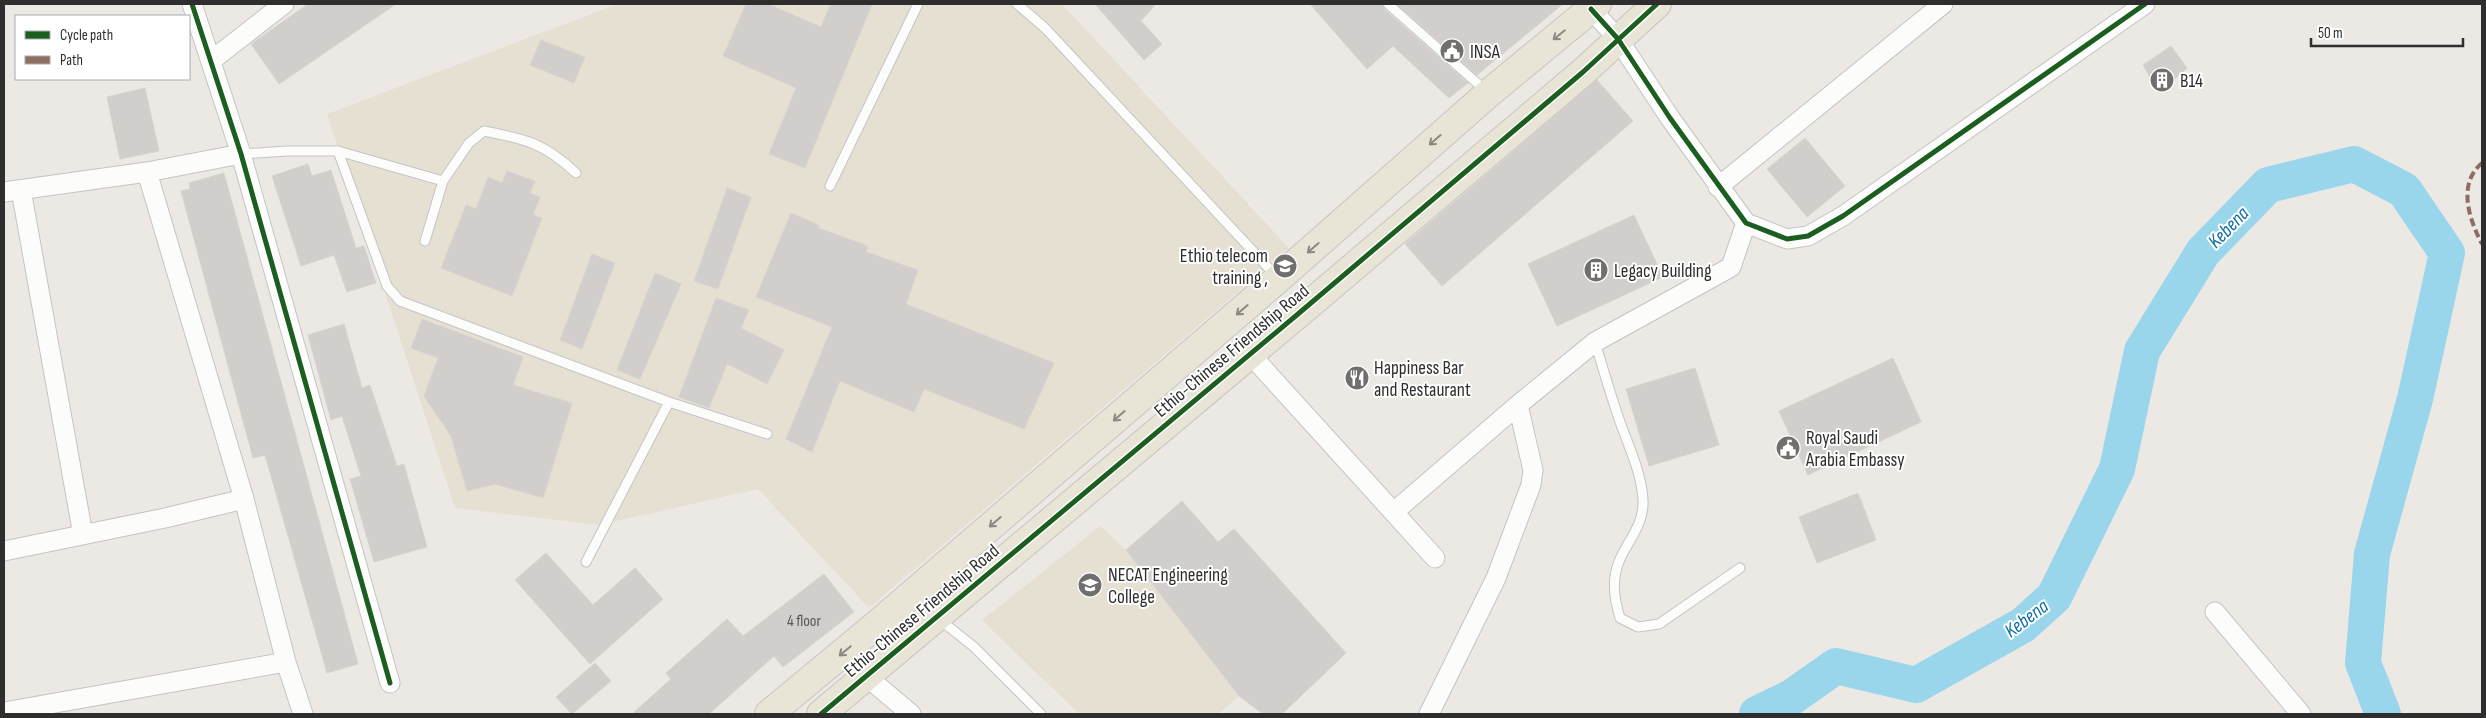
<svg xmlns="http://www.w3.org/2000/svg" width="2486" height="718" viewBox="0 0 2486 718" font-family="'Sofia Sans Condensed',sans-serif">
  <rect width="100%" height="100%" fill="#ece8e4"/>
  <path fill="#e6e0d3" d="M 618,4 L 1062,4 L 1289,248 L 869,608 L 758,489 L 599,525 L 455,508 L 327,114 Z
    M 1100,526 L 1126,550 L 1239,696 L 1218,714 L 1079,714 L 982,620 Z"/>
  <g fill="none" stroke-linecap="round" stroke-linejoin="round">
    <path stroke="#99d6ec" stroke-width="36" d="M 1757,714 L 1792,697 L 1836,666 L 1916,685 L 2023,625 L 2054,597 L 2117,469 L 2142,351 L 2203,252 L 2268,185 L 2354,164 L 2404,190 L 2447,253 L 2415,399 L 2372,554 L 2363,663 L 2383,714"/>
  </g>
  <path fill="#d1cecb" stroke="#d7d4d0" d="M 308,4 L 396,4 L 279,84 L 251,44 Z
    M 746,4 L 768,4 L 821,27 L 831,4 L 872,4 L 805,168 L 769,154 L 796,88 L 723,56 Z
    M 1095,4 L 1156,4 L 1141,21 L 1162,44 L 1144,60 Z
    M 1310,4 L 1382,4 L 1384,9 L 1468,83 L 1449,98 L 1393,46 L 1367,69 Z
    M 1397,4 L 1563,4 L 1477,75 Z
    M 541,40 L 585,57 L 574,83 L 530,65 Z
    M 2171,46 L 2187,68 L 2159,93 L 2143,65 Z
    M 1597,80 L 1633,121 L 1442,286 L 1405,244 Z
    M 145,88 L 159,151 L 120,159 L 107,97 Z
    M 1805,138 L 1845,186 L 1807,217 L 1767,169 Z
    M 308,164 L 312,176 L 331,170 L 356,248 L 364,246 L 376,283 L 347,292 L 334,255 L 301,266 L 272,176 Z
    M 507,171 L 535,181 L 530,193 L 540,197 L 533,215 L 542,218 L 512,296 L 441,268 L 466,205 L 476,209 L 488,177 L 502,183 Z
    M 224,173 L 358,664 L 327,673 L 265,455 L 253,458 L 181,191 L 190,189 L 189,183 Z
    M 727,188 L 751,197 L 718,289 L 694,281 Z
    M 791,213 L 819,225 L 818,228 L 868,246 L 866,252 L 918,270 L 906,304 L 1054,363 L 1024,429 L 924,389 L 914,412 L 840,381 L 812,452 L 786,439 L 832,327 L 756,297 Z
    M 1634,215 L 1663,277 L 1557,326 L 1528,264 Z
    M 592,254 L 615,263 L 582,349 L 560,340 Z
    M 655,273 L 681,284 L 640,379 L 617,370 Z
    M 716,298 L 749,310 L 741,328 L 784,350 L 767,384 L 727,364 L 709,408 L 679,397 Z
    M 422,319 L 523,357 L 513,385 L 572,403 L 543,498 L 495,484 L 467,491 L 451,436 L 424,396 L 438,358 L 411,348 Z
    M 344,324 L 362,388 L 370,385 L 397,466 L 404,464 L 427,547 L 374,562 L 350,479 L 361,476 L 342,416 L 331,420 L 308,335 Z
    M 1893,358 L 1921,422 L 1808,475 L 1779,411 Z
    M 1695,368 L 1719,445 L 1649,466 L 1626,389 Z
    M 1858,493 L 1876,540 L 1817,563 L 1799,517 Z
    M 1182,501 L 1218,542 L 1234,529 L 1346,653 L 1282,714 L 1263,714 L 1239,696 L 1126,550 Z
    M 546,553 L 593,605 L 635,568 L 663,599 L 590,664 L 515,580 Z
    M 824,574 L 854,612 L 783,667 L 774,656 L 709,714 L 632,714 L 671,679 L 666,673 L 727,619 L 743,636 Z
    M 595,663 L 611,681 L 572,714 L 556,697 Z"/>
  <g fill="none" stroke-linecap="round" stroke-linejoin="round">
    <defs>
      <path id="service" d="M 1017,4 L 1045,28 L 1277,277
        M 1388,4 L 1486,91
        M 338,151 L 387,286 L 400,301 L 669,402 L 767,434
        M 241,154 L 287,151 L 338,151 L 443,181 L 425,241
        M 443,181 L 469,143 L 484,131 C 526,139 544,143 576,173
        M 830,186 L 918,4
        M 1595,342 C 1603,369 1611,396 1620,422 C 1629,447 1641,472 1643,499 C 1645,531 1618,548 1615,577 C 1613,591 1616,605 1620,618 L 1638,627 L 1659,624 L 1740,568
        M 586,562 L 669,402
        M 939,619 L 974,647 L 1041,714"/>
      <path id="minor" d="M 192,4 L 241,154 L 390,683
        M 1591,9 L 1618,39 L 1670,118 L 1746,223 L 1787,239 L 1808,236 L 1843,216 L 2145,4
        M 212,60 L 284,4
        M 1718,187 L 1943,4
        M 21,190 L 83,535
        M 4,192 L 147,172 L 241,154
        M 1250,354 L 1435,558
        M 244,499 L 286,662
        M 1395,511 L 1518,405 L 1595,342 L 1731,267 L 1746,223
        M 4,551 L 165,518 L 244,499 L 147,172
        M 2215,612 L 2301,714
        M 866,676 L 911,714
        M 4,712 L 286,662 L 303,714
        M 1429,714 L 1496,578 L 1531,485 L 1533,470 L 1518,405"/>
      <path id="primary" d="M 769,714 L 875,626 L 1279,278 L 1489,93 L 1597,4
        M 821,714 L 1298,314 L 1583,72 L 1657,4"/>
    </defs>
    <use href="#service" stroke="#c5c4c5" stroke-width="11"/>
    <use href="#minor" stroke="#c5c4c5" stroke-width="21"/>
    <use href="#primary" stroke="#c6c5c4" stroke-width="30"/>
    <use href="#service" stroke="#fcfcfb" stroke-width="9"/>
    <use href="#minor" stroke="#fcfcfb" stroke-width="19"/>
    <use href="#primary" stroke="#e8e4d6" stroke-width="28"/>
    <path stroke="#8d6e63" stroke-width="4" stroke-dasharray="8 4" stroke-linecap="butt" d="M 2482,163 C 2457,184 2469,219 2482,244"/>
    <defs>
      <path id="cycleway" d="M 192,4 L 241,154 L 390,683
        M 1591,9 L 1618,39 L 1670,118 L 1746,223 L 1787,239 L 1808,236 L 1843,216 L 2145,4
        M 821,714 L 1298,314 L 1583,72 L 1657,4"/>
    </defs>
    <use href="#cycleway" stroke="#fff" stroke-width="8"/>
    <use href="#cycleway" stroke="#1b5e20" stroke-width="5"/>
  </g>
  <defs><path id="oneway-shaft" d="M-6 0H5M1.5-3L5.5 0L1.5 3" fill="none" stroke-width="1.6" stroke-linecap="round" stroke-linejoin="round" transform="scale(1.25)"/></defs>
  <g stroke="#8b8982">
    <use href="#oneway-shaft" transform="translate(1559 35) rotate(141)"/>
    <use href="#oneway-shaft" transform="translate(1435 140) rotate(139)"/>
    <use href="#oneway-shaft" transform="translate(1313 248) rotate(139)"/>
    <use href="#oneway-shaft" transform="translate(1242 310) rotate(139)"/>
    <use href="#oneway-shaft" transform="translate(1119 416) rotate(139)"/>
    <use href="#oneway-shaft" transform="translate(995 522) rotate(139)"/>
    <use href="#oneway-shaft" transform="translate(845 651) rotate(140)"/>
  </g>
  <defs>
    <symbol id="civic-disc" viewBox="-11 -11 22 22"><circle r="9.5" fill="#706f6e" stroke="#fff"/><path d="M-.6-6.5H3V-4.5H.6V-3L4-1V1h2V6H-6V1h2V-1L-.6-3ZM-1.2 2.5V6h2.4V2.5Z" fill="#fff"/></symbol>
    <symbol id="building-disc" viewBox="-11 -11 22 22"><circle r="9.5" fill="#706f6e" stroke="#fff"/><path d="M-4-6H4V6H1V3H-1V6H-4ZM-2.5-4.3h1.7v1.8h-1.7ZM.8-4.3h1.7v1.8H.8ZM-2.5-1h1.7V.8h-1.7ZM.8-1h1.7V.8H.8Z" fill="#fff"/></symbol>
    <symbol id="university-disc" viewBox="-11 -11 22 22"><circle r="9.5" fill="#706f6e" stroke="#fff"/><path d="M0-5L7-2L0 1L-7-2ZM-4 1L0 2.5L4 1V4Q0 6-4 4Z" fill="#fff"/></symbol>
    <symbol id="restaurant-disc" viewBox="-11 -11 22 22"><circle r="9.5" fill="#706f6e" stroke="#fff"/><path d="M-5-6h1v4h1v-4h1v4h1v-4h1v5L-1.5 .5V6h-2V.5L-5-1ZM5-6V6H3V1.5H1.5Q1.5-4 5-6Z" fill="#fff"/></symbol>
  </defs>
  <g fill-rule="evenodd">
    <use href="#civic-disc" x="1438" y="37" width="28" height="28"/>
    <use href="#building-disc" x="2148" y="66" width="28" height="28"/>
    <use href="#university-disc" x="1271" y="252" width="28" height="28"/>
    <use href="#building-disc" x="1582" y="256" width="28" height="28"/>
    <use href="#restaurant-disc" x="1343" y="364" width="28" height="28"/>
    <use href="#civic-disc" x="1774" y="434" width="28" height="28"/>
    <use href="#university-disc" x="1076" y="571" width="28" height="28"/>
  </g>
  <g text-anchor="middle" stroke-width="4" stroke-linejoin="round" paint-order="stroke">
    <g font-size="16" fill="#585857">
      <text x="804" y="626">4 floor</text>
    </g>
    <g font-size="19" fill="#2e2e2e" stroke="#fff" text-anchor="start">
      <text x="1470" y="58">INSA</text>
      <text x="2180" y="87">B14</text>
      <text x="1268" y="262" text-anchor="end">Ethio telecom<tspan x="1268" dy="22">training ,</tspan></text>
      <text x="1614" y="277">Legacy Building</text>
      <text x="1374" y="374">Happiness Bar<tspan x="1374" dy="22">and Restaurant</tspan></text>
      <text x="1806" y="444">Royal Saudi<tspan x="1806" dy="22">Arabia Embassy</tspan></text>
      <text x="1108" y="581">NECAT Engineering<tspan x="1108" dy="22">College</tspan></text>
    </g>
    <g font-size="19" fill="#2e2e2e" stroke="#fff">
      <text transform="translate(1231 350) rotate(-40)" y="7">Ethio-Chinese Friendship Road</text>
      <text transform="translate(921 610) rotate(-40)" y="7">Ethio-Chinese Friendship Road</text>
    </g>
    <g font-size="20" font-style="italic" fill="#0d6fa3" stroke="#fff">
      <text transform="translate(2228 227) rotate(-46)" y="7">Kebena</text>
      <text transform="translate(2026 618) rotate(-37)" y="7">Kebena</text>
    </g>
  </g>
  <rect width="2486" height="718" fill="none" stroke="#2e2e2e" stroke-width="10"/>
  <rect x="15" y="15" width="175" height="65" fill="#ffffff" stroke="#ababab"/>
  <rect x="25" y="31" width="25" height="8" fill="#1b5e20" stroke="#ababab"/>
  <text x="60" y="40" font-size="15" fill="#2e2e2e">Cycle path</text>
  <rect x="25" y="56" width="25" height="8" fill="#8d6e63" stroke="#ababab"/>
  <text x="60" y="65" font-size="15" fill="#2e2e2e">Path</text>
  <path d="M2311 38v8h152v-8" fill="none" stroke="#2e2e2e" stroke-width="2.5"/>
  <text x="2318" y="38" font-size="15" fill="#2e2e2e" stroke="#ffffff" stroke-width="4" paint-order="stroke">50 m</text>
</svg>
